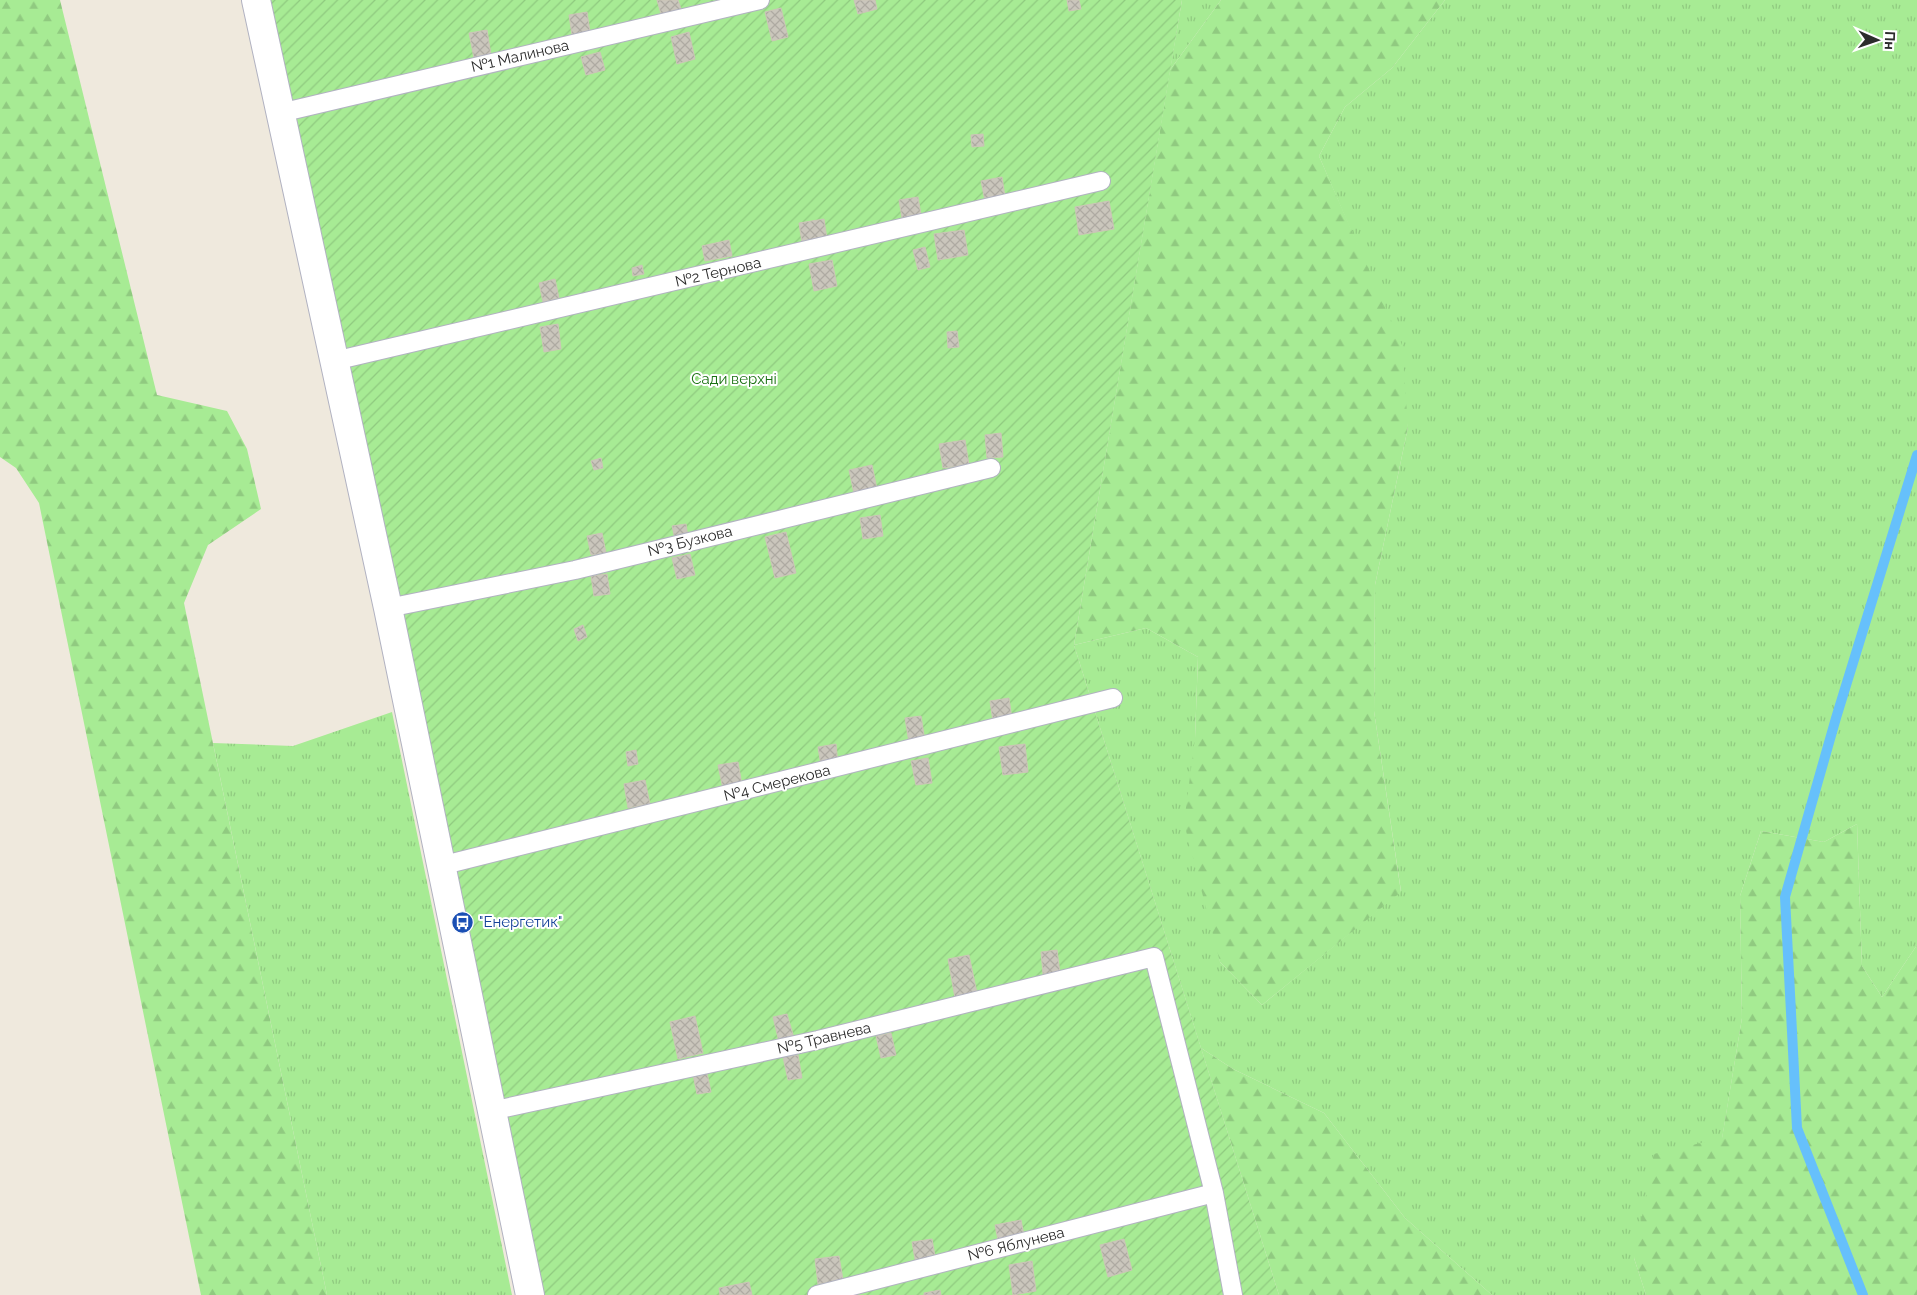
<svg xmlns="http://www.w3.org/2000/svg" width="1917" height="1295" viewBox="0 0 1917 1295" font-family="Raleway,sans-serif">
  <defs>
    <pattern id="grass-tufts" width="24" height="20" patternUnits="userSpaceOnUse" patternTransform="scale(1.25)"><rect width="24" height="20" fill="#a7eb94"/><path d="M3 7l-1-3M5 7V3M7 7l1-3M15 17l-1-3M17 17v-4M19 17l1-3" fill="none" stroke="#90ca80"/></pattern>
    <pattern id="forest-firs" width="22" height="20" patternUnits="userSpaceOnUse" patternTransform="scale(1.25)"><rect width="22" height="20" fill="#a7eb94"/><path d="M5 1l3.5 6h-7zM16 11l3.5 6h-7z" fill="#90ca80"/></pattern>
    <pattern id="garden-furrows" width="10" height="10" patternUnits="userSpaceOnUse" patternTransform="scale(1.25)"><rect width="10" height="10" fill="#a7eb94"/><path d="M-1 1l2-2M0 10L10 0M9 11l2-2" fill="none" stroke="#90ca80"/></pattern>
    <pattern id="building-cross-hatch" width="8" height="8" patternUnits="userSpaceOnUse" patternTransform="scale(1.25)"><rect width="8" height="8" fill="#cac6bc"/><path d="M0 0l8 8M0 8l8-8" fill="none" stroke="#aeaaa2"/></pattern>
  </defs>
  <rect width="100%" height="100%" fill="#efe9dd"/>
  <path fill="url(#grass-tufts)" d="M 1182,0 L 1221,0 L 1170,70 Z
    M 1445,0 L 1917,0 L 1917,945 L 1882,997 L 1862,966 L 1857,824 L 1824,842 L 1761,831 L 1740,896 L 1742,1018 L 1722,1139 L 1634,1258 L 1646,1295 L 1492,1295 L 1405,1218 L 1324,1113 L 1233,1069 L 1201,1048 L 1074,645 L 1146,628 L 1198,657 L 1195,738 L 1220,962 L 1262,1005 L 1401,891 L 1374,711 L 1375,585 L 1408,427 L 1359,249 L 1319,156 L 1345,107 L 1392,68 Z
    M 392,712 L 512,1295 L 327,1295 L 213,743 L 293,746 Z"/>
  <path fill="url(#forest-firs)" d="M 0,0 L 60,0 L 157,395 L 227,411 L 247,449 L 261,509 L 208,545 L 184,603 L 327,1295 L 201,1295 L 39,503 L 16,468 L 0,457 Z
    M 1221,0 L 1445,0 L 1392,68 L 1345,107 L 1319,156 L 1402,345 L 1408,427 L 1375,585 L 1374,711 L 1401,892 L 1262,1005 L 1220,962 L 1184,823 L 1195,738 L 1198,657 L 1146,628 L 1074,645 L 1170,70 Z
    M 1857,824 L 1862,966 L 1882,997 L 1917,945 L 1917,1295 L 1646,1295 L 1634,1258 L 1654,1154 L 1722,1138 L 1742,1018 L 1740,896 L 1761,831 L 1824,842 Z
    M 1201,1048 L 1233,1069 L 1324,1113 L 1405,1218 L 1492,1295 L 1279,1295 Z"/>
  <path fill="url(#garden-furrows)" d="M 265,0 L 1182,0 L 1074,645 L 1279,1295 L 543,1295 Z"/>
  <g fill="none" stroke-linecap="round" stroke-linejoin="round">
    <path stroke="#66c0fb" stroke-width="10" d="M 1863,1295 L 1797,1128 L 1785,897 L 1836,718 L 1917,455"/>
  </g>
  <path fill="url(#building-cross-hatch)" stroke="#cbc6b6" d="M 657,0 L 678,0 L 681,9 L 661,14 Z
    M 854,0 L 875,0 L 877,9 L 858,14 Z
    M 1067,0 L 1079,0 L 1081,9 L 1069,11 Z
    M 781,8 L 788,37 L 772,41 L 765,12 Z
    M 587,12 L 590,32 L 572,35 L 569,15 Z
    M 487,30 L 491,55 L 474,58 L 469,33 Z
    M 689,32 L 695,59 L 677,64 L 671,37 Z
    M 600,52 L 605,70 L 586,75 L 581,57 Z
    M 983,134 L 984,146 L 972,147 L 971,135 Z
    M 1002,177 L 1005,197 L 985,201 L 981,181 Z
    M 918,197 L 921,215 L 902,218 L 899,200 Z
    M 1109,201 L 1114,229 L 1079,235 L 1075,207 Z
    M 824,219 L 827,239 L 802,243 L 799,223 Z
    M 964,230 L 968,255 L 938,260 L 934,234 Z
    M 729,240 L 732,256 L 705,261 L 702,246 Z
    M 925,247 L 930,267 L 918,270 L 913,250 Z
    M 832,260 L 837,286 L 814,291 L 809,264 Z
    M 642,265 L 644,274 L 633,276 L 632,268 Z
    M 555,279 L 559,298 L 543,302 L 539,283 Z
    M 558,324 L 561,349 L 544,352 L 540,327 Z
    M 957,331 L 959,347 L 948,348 L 947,332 Z
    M 1001,433 L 1003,457 L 987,458 L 985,435 Z
    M 965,440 L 969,465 L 943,468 L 939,444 Z
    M 601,458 L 603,468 L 594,470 L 591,461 Z
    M 872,465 L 877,489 L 854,494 L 849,470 Z
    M 880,515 L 883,536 L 863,539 L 860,518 Z
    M 686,524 L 688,537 L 675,539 L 672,526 Z
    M 786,532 L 796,573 L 775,578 L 765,537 Z
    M 602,533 L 606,553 L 591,555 L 587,536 Z
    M 690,554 L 695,575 L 677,579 L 672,558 Z
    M 607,574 L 610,594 L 594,596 L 591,576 Z
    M 583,625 L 587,637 L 578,641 L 574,629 Z
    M 1009,698 L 1012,719 L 993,722 L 990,701 Z
    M 921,716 L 925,741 L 909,743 L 905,718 Z
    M 836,744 L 838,764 L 821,766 L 818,747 Z
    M 1025,744 L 1028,772 L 1003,775 L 999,747 Z
    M 636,750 L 638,764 L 628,766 L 626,752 Z
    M 928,758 L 932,783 L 916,785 L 911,761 Z
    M 738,762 L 742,785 L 723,789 L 718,765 Z
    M 645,780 L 650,804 L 628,808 L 624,784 Z
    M 1057,950 L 1060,973 L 1043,974 L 1041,952 Z
    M 969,955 L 977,993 L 955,998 L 948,959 Z
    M 787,1014 L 794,1038 L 779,1042 L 773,1017 Z
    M 695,1016 L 703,1053 L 678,1059 L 670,1022 Z
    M 891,1033 L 896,1055 L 881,1058 L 876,1036 Z
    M 798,1055 L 802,1078 L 788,1080 L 783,1057 Z
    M 707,1073 L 711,1092 L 697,1094 L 693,1075 Z
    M 1021,1220 L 1025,1240 L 999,1245 L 995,1225 Z
    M 932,1239 L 936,1262 L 916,1265 L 912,1242 Z
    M 1124,1239 L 1132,1270 L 1108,1277 L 1100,1245 Z
    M 839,1256 L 843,1280 L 818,1284 L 815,1259 Z
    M 1032,1261 L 1036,1291 L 1013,1295 L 1009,1265 Z
    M 749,1282 L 752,1295 L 720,1295 L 719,1288 Z
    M 940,1290 L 941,1295 L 924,1295 L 924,1293 Z"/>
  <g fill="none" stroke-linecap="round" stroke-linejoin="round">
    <defs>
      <path id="lane" d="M 280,113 L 760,0
        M 334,361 L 1101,181
        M 388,608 L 575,570 L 991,468
        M 440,866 L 1113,698
        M 491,1111 L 818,1040 L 1154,957 L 1214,1193 L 1233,1295
        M 817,1295 L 1214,1193"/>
      <path id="street" d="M 256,0 L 388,608 L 530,1295"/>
    </defs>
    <use href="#lane" stroke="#b1b2c1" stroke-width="20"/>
    <use href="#street" stroke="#b1b2c1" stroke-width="30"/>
    <use href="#lane" stroke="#fff" stroke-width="18"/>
    <use href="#street" stroke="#fff" stroke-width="28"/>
  </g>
  <defs>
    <symbol id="bus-disc" viewBox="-11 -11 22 22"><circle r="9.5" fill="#1a4fb4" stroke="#fff"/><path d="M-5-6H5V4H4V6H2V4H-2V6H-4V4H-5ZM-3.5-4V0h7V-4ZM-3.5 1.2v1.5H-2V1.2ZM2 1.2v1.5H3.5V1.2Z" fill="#fff"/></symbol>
  </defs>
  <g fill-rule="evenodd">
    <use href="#bus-disc" x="450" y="910" width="25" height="25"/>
  </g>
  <g text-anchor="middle" stroke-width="4" stroke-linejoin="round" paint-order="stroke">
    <g font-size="15" fill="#2c2c2c" stroke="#fff">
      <text transform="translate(520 56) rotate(-13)" y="5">№1 Малинова</text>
      <text transform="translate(718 272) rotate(-13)" y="5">№2 Тернова</text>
      <text transform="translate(690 541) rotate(-14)" y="5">№3 Бузкова</text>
      <text transform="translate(777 783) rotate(-14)" y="5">№4 Смерекова</text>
      <text transform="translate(824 1038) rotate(-13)" y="5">№5 Травнева</text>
      <text transform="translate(1016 1244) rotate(-14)" y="5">№6 Яблунева</text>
    </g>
    <g font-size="15" fill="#1b7213" stroke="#fff">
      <text x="734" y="384">Сади верхні</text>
    </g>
    <g font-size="15" fill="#164399" stroke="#fff" text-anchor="start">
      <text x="479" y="927">"Енергетик"</text>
    </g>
  </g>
  <g transform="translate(1877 40) rotate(92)" stroke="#ffffff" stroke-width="4" paint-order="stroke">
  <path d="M0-4L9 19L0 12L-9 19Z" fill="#2c2c2c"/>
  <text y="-8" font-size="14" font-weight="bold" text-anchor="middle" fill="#2c2c2c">Пн</text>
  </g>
</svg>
